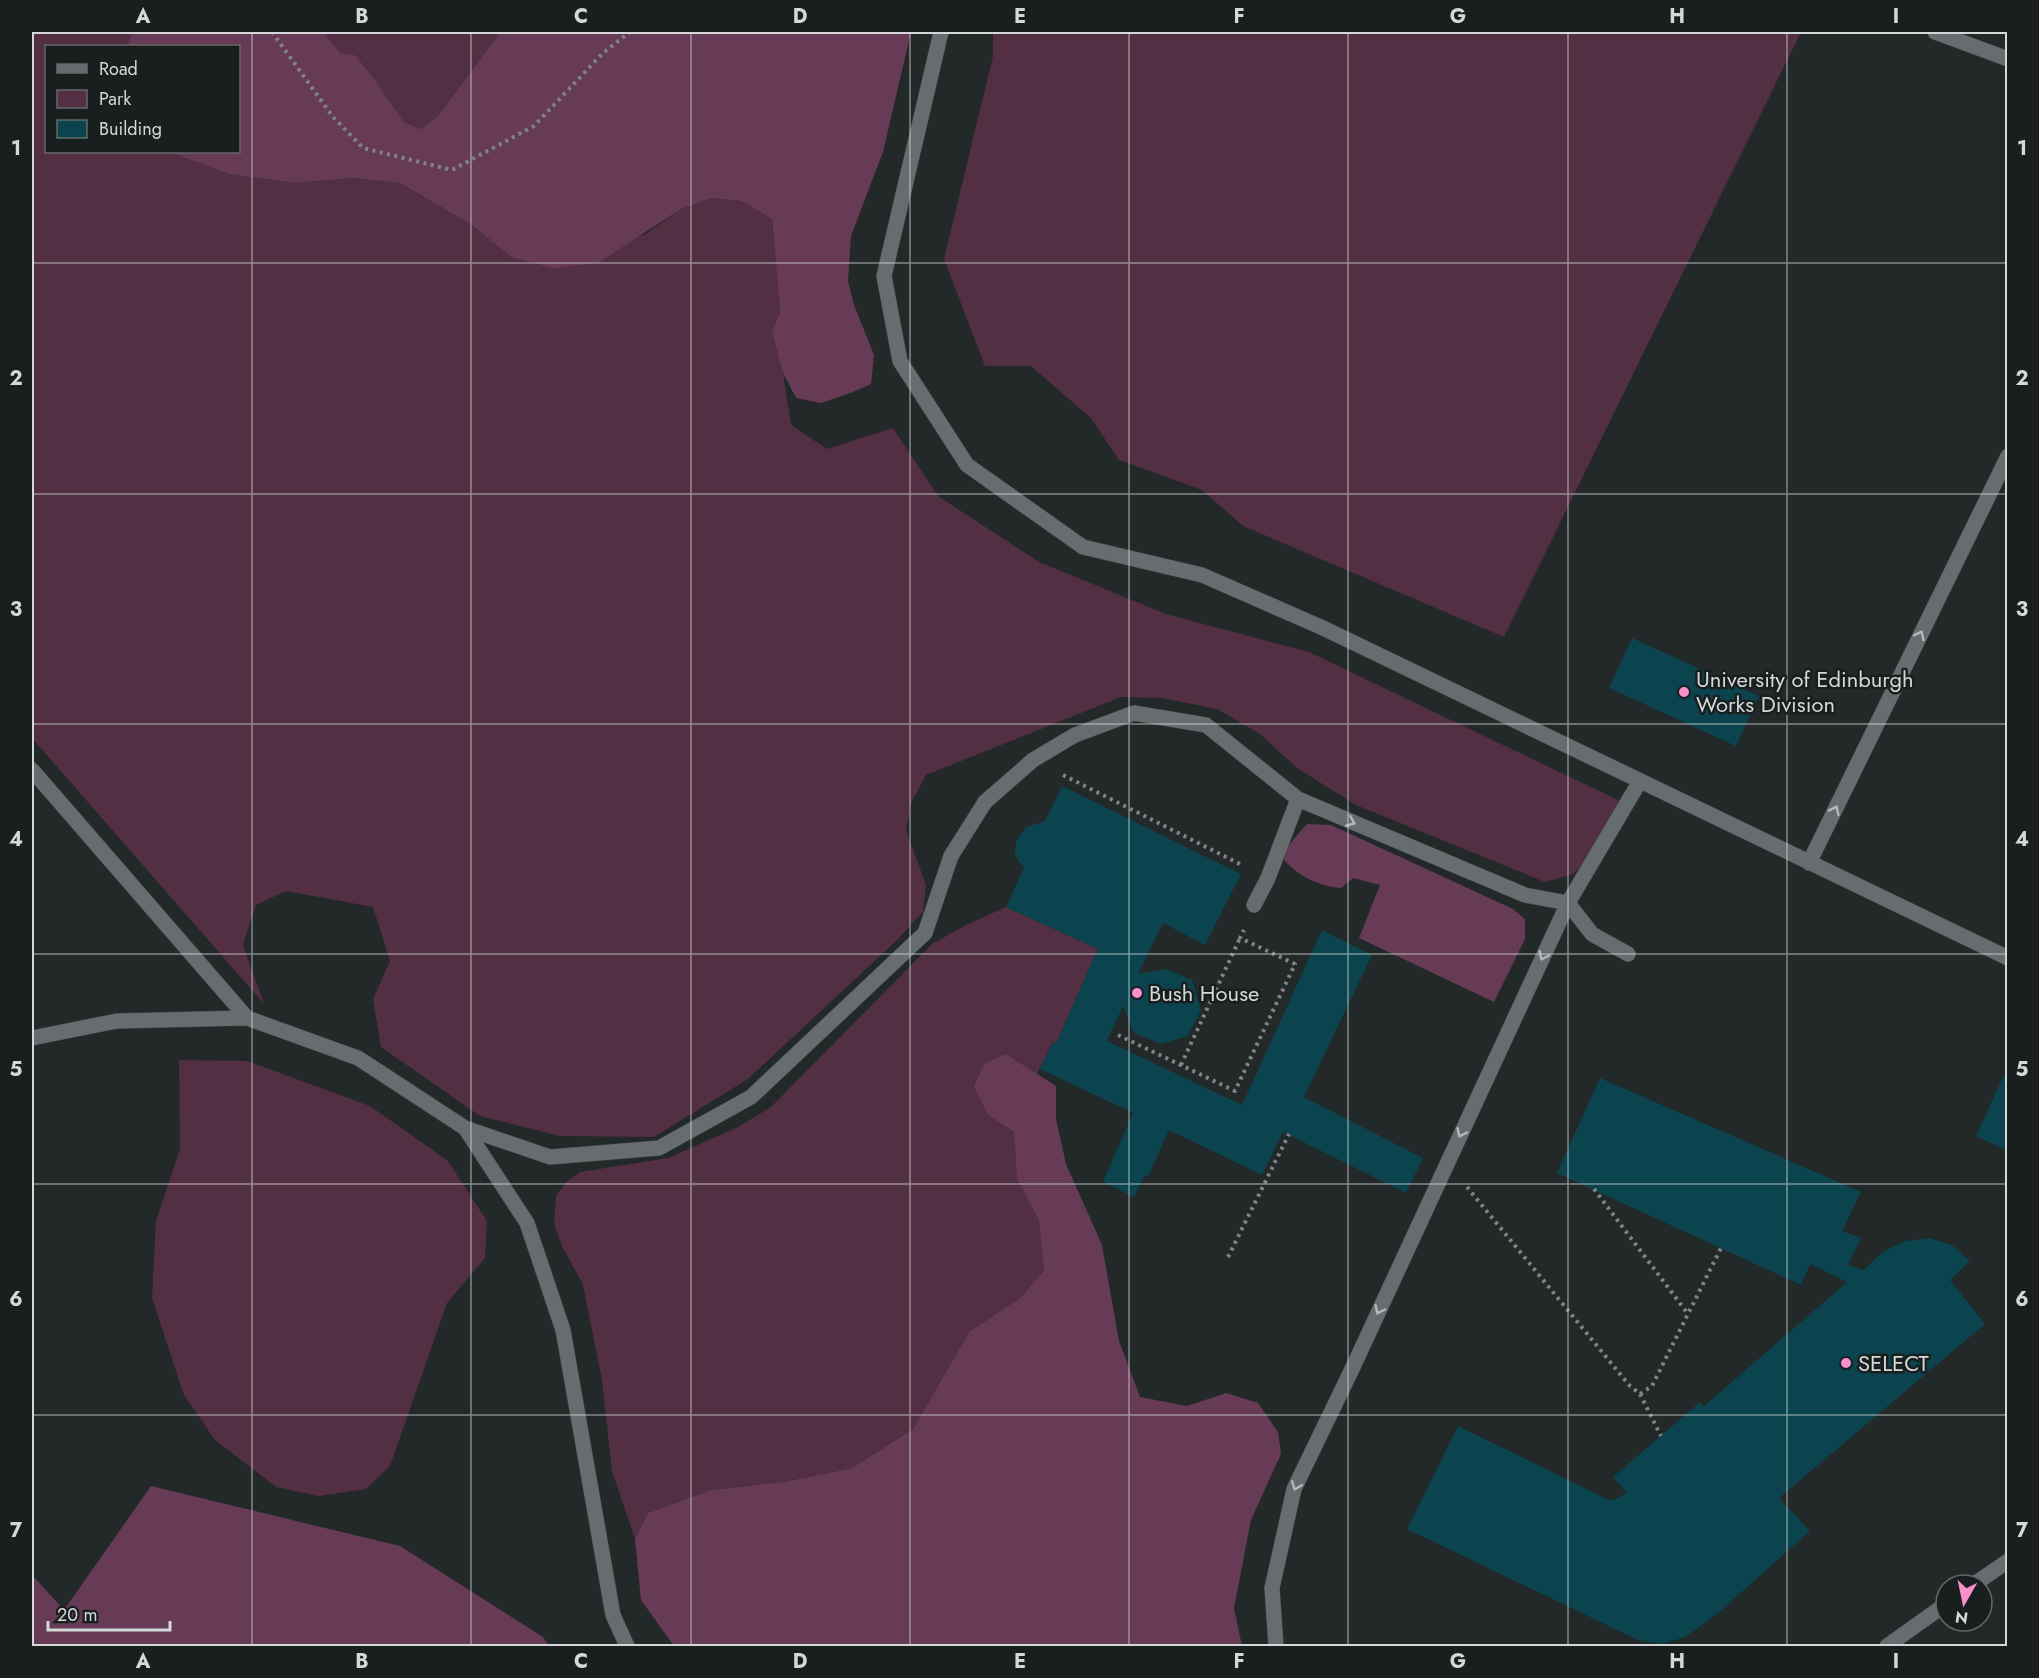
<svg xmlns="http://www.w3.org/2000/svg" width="2039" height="1678" viewBox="0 0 2039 1678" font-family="Jost,sans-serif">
  <rect width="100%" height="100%" fill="#232829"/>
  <path fill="#532f44" d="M 32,32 L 132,32 L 127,46 L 46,46 L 46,152 L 169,152 L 229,174 L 295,183 L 354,178 L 400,183 L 472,225 L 511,257 L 644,235 L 681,209 L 712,198 L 741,201 L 772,219 L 780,312 L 772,333 L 783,373 L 791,425 L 827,449 L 893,428 L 938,496 L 1039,562 L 1166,614 L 1309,652 L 1620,801 L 1598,848 L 1573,874 L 1545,882 L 1356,805 L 1297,768 L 1260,734 L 1217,709 L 1162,698 L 1121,697 L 926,775 L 912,801 L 906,830 L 926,885 L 923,912 L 895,942 L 748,1079 L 654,1137 L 560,1136 L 480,1116 L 381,1047 L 373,999 L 390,961 L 373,907 L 286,891 L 256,905 L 243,945 L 264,1004 L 32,738 Z
    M 324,32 L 500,32 L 439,115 L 420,129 L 404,122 L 369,72 L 355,55 L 340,53 Z
    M 993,32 L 1801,32 L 1504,637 L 1243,526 L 1202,490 L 1119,460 L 1091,418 L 1031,366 L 985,366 L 944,259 L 993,56 Z
    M 1006,907 L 1098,949 L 1056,1044 L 1053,1042 L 1037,1074 L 1006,1054 L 988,1115 L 1014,1132 L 1017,1178 L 1039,1220 L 1045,1271 L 1020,1298 L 969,1332 L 913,1429 L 852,1468 L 783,1482 L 711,1490 L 648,1513 L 635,1539 L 612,1471 L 602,1380 L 583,1285 L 562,1246 L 554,1224 L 556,1196 L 566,1182 L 580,1172 L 668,1158 L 736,1128 L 771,1107 L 932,944 L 966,925 Z
    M 179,1060 L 247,1061 L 370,1106 L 448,1161 L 487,1221 L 485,1258 L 447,1303 L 390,1466 L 366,1489 L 319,1496 L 276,1487 L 215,1440 L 184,1395 L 152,1298 L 156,1221 L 180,1149 Z"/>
  <path fill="#673b55" d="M 132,32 L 324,32 L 340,53 L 355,55 L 369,72 L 404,122 L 420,129 L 439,115 L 500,32 L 911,32 L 883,152 L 851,236 L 848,281 L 854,305 L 874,355 L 871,384 L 853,392 L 821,403 L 796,398 L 783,373 L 772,333 L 780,312 L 772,219 L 741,201 L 712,198 L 681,209 L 598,263 L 554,268 L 511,257 L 472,225 L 400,183 L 354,178 L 295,183 L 229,174 L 169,152 L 238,152 L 238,46 L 127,46 Z
    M 1307,824 L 1331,825 L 1513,909 L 1525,919 L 1525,939 L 1494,1002 L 1359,938 L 1380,885 L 1353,878 L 1341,888 C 1318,886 1300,877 1284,860 L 1286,848 Z
    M 1006,1054 L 1056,1086 L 1056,1119 L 1066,1164 L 1102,1245 L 1119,1341 L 1140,1397 L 1187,1406 L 1226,1393 L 1258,1403 L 1278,1432 L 1281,1454 L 1251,1520 L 1234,1608 L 1242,1646 L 674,1646 L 641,1600 L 635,1539 L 648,1513 L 711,1490 L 783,1482 L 852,1468 L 913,1429 L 969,1332 L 1020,1298 L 1044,1271 L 1039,1220 L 1017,1179 L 1014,1132 L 988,1115 L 974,1086 L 985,1063 Z
    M 151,1486 L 400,1546 L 543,1637 L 549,1646 L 32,1646 L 32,1575 L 64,1610 Z"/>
  <path fill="#0b444f" d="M 1632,638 L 1759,696 L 1736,746 L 1609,688 Z
    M 1062,786 L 1241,874 L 1205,945 L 1163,923 L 1138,974 L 1167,969 L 1192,980 L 1201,1010 L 1188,1036 L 1161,1044 L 1134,1033 L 1123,1006 L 1107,1041 L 1242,1105 L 1322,930 L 1372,955 L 1304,1097 L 1423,1158 L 1406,1193 L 1283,1132 L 1262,1175 L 1169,1130 L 1148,1177 L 1145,1175 L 1134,1197 L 1103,1182 L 1133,1113 L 1040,1069 L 1053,1042 L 1056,1044 L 1098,949 L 1006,907 L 1024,868 L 1015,855 L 1016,841 L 1026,827 L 1045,821 Z
    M 2003,1077 L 2008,1079 L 2008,1151 L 1976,1136 Z
    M 1600,1078 L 1861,1192 L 1842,1231 L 1861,1238 L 1848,1265 L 1863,1270 L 1884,1251 L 1905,1241 L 1929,1238 L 1952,1245 L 1970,1261 L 1950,1280 L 1985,1324 L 1779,1498 L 1810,1531 L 1717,1614 L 1685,1637 L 1662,1644 L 1638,1640 L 1407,1529 L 1458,1426 L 1611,1501 L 1627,1493 L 1613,1477 L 1700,1402 L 1703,1407 L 1847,1282 L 1810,1264 L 1801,1285 L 1557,1173 Z"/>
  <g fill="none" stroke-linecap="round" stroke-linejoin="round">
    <defs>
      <path id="service" d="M 941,32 L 884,276 L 900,361 L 967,465 L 1083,547 L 1202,575 L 1323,628 L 2008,958
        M 1935,32 L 2008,59
        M 32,770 L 247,1018
        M 1809,863 L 2008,456
        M 32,1038 L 117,1021 L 247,1018 L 358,1058 L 465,1128 L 527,1223 L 563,1330 L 613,1615 L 627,1646
        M 465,1128 L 550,1157 L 659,1148 L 751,1097 L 925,933 L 951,856 L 985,802 L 1033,760 L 1075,735 L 1134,713 L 1206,725 L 1298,799 L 1525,895 L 1568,903
        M 1973,1585 L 2008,1561
        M 1276,1646 L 1272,1588 L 1294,1489 L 1353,1367 L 1568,903 L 1640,781
        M 1887,1646 L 1946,1604"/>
      <path id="minor" d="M 1568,903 L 1592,934 L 1628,954
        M 1254,905 L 1268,878 L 1298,799"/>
    </defs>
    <use href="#service" stroke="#404446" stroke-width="16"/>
    <use href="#minor" stroke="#404446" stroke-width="16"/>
    <path stroke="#808485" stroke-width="4" stroke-dasharray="3 4.5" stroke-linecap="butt" d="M 272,32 L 333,117 L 363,148 L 452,170 L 534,126 L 603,53 L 630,32
      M 1063,775 L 1244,866
      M 1118,1035 L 1235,1091 L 1295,964 L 1240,938 L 1244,930
      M 1181,1065 L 1240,938
      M 1467,1187 L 1629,1385 L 1640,1394 L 1661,1436
      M 1594,1189 L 1688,1314
      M 1228,1257 L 1289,1134
      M 1640,1394 L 1652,1386 L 1721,1248"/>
    <use href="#service" stroke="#676d6e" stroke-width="15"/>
    <use href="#minor" stroke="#676d6e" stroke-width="15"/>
  </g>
  <defs><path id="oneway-chevron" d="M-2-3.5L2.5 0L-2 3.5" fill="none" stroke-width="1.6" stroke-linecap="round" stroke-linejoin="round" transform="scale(1.5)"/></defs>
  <g stroke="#b4b8b9">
    <use href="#oneway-chevron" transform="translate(1920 635) rotate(-64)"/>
    <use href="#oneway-chevron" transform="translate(1835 810) rotate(-64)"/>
    <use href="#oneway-chevron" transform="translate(1351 822) rotate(23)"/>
    <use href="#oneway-chevron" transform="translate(1543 956) rotate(115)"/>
    <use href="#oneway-chevron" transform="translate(1461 1133) rotate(115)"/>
    <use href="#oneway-chevron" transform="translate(1379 1310) rotate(115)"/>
    <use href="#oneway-chevron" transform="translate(1296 1486) rotate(111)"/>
  </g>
  <path fill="none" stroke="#d5d8d9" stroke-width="1.5" stroke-opacity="0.55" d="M 252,32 L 252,1646M 471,32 L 471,1646M 691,32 L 691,1646M 910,32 L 910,1646M 1129,32 L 1129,1646M 1348,32 L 1348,1646M 1568,32 L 1568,1646M 1787,32 L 1787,1646M 32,263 L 2008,263M 32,494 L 2008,494M 32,724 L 2008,724M 32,954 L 2008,954M 32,1184 L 2008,1184M 32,1415 L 2008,1415"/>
  <g fill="#f890cc" stroke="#191e1f" stroke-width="2">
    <circle cx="1684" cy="692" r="6"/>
    <circle cx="1137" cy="993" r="6"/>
    <circle cx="1846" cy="1363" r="6"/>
  </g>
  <g text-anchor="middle" stroke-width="5" stroke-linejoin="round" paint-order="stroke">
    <g font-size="22" fill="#d5d8d9" stroke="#191e1f" text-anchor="start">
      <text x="1696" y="687">University of Edinburgh<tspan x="1696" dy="25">Works Division</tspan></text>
      <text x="1149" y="1001">Bush House</text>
      <text x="1858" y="1371">SELECT</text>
    </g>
  </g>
  <rect width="2039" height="1678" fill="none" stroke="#191e1f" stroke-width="66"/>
  <rect x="45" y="45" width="195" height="108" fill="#191e1f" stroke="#646869" stroke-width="1.5"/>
  <rect x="57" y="64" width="30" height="9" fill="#676d6e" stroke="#646869" stroke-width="1.5"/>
  <text x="99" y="75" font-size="18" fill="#d5d8d9">Road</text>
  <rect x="57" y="90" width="30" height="18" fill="#532f44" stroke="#646869" stroke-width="1.5"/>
  <text x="99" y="105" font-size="18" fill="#d5d8d9">Park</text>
  <rect x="57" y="120" width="30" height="18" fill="#0b444f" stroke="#646869" stroke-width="1.5"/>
  <text x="99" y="135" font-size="18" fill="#d5d8d9">Building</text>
  <g transform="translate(1964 1603) rotate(189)"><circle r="28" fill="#191e1f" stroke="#646869" stroke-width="1.5"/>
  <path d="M0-4.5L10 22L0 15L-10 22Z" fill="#f890cc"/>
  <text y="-9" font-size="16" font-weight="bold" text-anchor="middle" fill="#d5d8d9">N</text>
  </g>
  <path d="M48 1621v9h122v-9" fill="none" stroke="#d5d8d9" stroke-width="3"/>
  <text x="57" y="1621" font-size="18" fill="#d5d8d9" stroke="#191e1f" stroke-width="4.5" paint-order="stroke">20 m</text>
  <rect x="33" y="33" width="1973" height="1612" fill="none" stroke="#d5d8d9" stroke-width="2"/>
  <g font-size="20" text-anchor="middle" font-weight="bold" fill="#d5d8d9">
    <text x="143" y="23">A</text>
    <text x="362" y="23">B</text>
    <text x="581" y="23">C</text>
    <text x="800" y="23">D</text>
    <text x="1020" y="23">E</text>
    <text x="1239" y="23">F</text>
    <text x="1458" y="23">G</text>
    <text x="1677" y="23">H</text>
    <text x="1896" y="23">I</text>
    <text x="16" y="155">1</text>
    <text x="2022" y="155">1</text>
    <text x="16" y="385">2</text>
    <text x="2022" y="385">2</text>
    <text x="16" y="616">3</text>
    <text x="2022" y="616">3</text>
    <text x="16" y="846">4</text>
    <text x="2022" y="846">4</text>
    <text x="16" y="1076">5</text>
    <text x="2022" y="1076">5</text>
    <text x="16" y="1306">6</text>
    <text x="2022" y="1306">6</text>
    <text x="16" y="1537">7</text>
    <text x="2022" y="1537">7</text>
    <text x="143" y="1668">A</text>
    <text x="362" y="1668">B</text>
    <text x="581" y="1668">C</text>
    <text x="800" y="1668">D</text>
    <text x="1020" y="1668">E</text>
    <text x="1239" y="1668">F</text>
    <text x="1458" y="1668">G</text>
    <text x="1677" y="1668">H</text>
    <text x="1896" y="1668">I</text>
  </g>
</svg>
